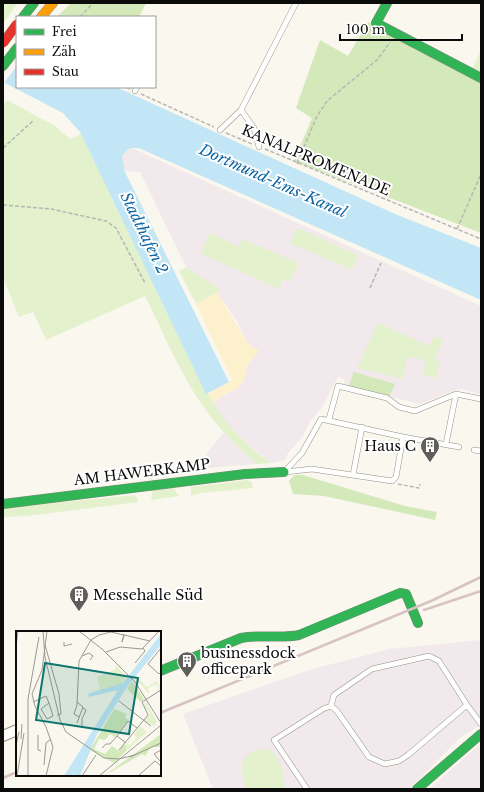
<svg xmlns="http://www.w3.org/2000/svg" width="484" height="792" viewBox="0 0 484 792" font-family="'Libre Baskerville',serif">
  <rect width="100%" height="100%" fill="#faf7ee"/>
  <path fill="#f1e9ec" d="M 128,148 L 132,148 L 481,306 L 481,394 L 459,389 L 420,404 L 343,385 L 345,380 L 338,377 L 322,407 L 309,423 L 303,436 L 288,453 L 285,460 L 271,463 L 239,437 L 225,421 L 212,402 L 238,388 L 243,382 L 248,365 L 259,351 L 248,344 L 236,320 L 214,288 L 186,267 L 140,172 L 126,171 L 121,161 L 121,154 Z
    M 224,432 L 233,442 L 256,464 L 208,468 L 206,454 Z
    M 481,640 L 481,725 L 461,737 L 409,789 L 213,789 L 183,714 L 309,670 L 390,649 Z
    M 481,744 L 481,789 L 429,789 L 472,751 Z"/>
  <path fill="#e3f1cc" d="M 3,3 L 18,3 L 3,23 Z
    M 481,51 L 481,76 L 471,71 Z
    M 7,100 L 55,126 L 70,139 L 81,134 L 206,393 L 208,393 C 223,422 244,444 271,463 L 256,464 C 236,445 216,426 200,402 C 178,369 163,332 145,296 L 46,340 L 33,312 L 19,317 L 3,277 L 3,105 Z
    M 297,228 L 358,255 L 352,270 L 290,243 Z
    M 210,233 L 239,247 L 242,239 L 299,263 L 290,282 L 283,279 L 279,289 L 200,253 Z
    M 186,267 L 221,290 L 196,304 L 179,271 Z
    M 378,323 L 429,346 L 435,336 L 443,340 L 434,360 L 440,362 L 436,378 L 424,376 L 425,360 L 407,357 L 403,379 L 357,368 Z
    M 248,480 L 252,482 L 253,488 L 201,493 L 191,496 L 191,487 Z
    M 173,488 L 179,496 L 151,500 L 153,490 Z
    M 135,495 L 139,502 L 26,516 L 3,517 L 3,508 Z
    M 267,749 C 282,756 283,774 285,789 L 245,789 C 241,765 237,752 267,749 Z"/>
  <path fill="#d4e9ba" d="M 71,3 L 146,3 L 139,17 L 57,17 Z
    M 368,22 L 481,81 L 481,233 L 294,161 L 312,118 L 296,108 L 320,40 L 348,56 Z
    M 354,372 L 395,384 L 389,397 L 348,387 Z
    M 294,475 L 303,475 L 405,506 L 437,512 L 435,520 L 324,496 L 293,494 L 289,481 Z"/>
  <path fill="#fdf1cd" d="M 217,292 L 248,344 L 259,351 L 248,365 L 243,382 L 238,388 L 212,402 L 208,393 L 232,380 L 196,304 Z"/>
  <path fill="#c2e6f6" d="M 3,31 L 17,38 L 17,87 L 116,87 L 395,214 L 481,248 L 481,300 L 141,149 C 132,146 126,148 122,157 L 125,172 L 229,382 L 206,394 L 80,132 L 63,113 L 3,82 Z"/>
  <path fill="#faf7ee" d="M 3,29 L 17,36 L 17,66 L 3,84 Z"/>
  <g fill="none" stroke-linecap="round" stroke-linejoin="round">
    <defs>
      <path id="lane" d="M 135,91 L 137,87
        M 241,110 L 254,128 L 259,147
        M 220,130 L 241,110 L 296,3
        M 329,419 L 338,386 L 387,398 L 399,407 L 415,411 L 456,394 L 481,399
        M 446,444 L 456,394
        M 474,450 L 481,451
        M 285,471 L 302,453 L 321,419 L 403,437 L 459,447
        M 285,472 L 312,469 L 392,481 L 396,477 L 403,437
        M 353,475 L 362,427
        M 429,656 L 439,661 L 467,705 L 408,755 L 399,761 L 385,764 L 369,757 L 337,711 L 331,706 L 334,695 L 372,669 Z
        M 467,705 L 481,724
        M 307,789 L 274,740 L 323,709 L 331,706"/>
      <path id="street" d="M 3,736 L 17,730"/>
      <path id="fast" d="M 387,3 L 376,23 L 481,78
        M 23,17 L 34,3
        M 3,66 L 17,48
        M 3,504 L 245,474 L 284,472
        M 160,671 L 241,638 C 260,634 280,639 299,635 L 400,593 L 406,594 L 418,623
        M 417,789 L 481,734"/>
      <path id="slow" d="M 41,17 L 53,3"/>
    </defs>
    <use href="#lane" stroke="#93918d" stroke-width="6"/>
    <use href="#street" stroke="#93918d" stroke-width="12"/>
    <use href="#fast" stroke="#898884" stroke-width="10"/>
    <use href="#slow" stroke="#898884" stroke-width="10"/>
    <path stroke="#b7b6b5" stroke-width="1.5" stroke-dasharray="4 2" stroke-linecap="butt" d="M 80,17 L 93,3
      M 126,87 L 130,89
      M 141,94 L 214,127
      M 226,133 L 252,144
      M 3,148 L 34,120
      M 265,149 L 481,239
      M 297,164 L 316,118 L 327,101 L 377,60 L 390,42
      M 3,205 L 51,209 L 106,221 L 116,228 L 145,283
      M 457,229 L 481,174
      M 370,288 L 381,263
      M 398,484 L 419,488 L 420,484"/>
    <use href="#lane" stroke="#fefefc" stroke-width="5"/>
    <use href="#street" stroke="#fefefc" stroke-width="10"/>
    <use href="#fast" stroke="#30b455" stroke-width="9"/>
    <use href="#slow" stroke="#ff9f0a" stroke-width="9"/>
    <path stroke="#d7c3c3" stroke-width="2.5" d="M 424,610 L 481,591
      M 160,713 L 431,601 L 481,577
      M 3,778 L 17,772"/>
    <defs>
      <path id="jam-bridge" d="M 3,43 L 17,24"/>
    </defs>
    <use href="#jam-bridge" stroke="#898884" stroke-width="10" stroke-linecap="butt"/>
    <use href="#jam-bridge" stroke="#e5322d" stroke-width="9"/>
  </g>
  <defs>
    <symbol id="building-pin" viewBox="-11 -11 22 30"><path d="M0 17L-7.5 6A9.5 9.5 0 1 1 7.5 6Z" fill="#5f5e5a" stroke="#fff"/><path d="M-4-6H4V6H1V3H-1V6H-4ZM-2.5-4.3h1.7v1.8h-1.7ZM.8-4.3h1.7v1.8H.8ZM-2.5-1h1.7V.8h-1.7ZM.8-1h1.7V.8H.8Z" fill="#fff"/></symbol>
  </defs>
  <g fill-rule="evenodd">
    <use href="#building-pin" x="419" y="435" width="22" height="30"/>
    <use href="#building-pin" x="68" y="584" width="22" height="30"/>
    <use href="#building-pin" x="176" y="650" width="22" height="30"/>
  </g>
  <g text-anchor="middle" stroke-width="4" stroke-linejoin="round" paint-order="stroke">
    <g font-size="14" fill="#0b0b0b" stroke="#fff">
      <text transform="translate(316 160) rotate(23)" y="5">KANALPROMENADE</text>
      <text transform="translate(142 472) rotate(-7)" y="5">AM HAWERKAMP</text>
    </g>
    <g font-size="14" fill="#0b0b0b" stroke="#fff" text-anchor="start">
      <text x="416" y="451" text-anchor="end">Haus C</text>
      <text x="93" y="600">Messehalle Süd</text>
      <text x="201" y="658">businessdock<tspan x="201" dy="16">officepark</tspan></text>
    </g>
    <g font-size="15" font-style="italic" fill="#0d65a4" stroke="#fff">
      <text transform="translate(273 181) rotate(24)" y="5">Dortmund-Ems-Kanal</text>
      <text transform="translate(144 233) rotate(64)" y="5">Stadthafen 2</text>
    </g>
  </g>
  <g transform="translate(16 631)">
    <rect width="145" height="145" fill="#faf7ee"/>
    <path d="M 100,34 L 110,46 L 105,54 L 72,63 L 63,70 L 71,63 L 84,58 L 81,46 L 99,39 ZM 120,45 L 131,56 L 141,50 L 145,58 L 140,61 L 144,57 L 140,53 L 132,57 L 133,63 L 120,48 ZM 129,70 L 141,91 L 137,97 L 137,94 L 128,90 L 134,82 L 128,76 ZM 124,95 L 131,101 L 111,119 L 108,116 L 116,105 L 112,113 L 114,114 L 119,109 L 120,105 L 118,104 Z" fill="#e3f1cc"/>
    <path d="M 116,50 L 128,68 L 125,71 L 111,58 ZM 98,78 L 111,83 L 109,86 L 112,89 L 99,106 L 94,103 L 89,109 L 83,108 L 78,118 L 89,123 L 96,115 L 103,120 L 108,113 L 111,119 L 98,132 L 74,119 ZM 145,103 L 145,116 L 135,116 L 129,125 L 126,123 L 88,145 Z" fill="#d4e9ba"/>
    <path d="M 145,3 L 145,14 L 113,53 L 81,103 L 64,145 L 57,145 L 59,138 L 56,145 L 48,145 L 102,59 L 73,66 L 72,63 L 107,52 Z" fill="#c2e6f6"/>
    <path fill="none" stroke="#9a9993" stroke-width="1" d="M 27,0 L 29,26 L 44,89 L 50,101 L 88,127 L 103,128 L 119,124M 63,0 L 86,18 L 119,51 L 145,92M 108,5 L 106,11 L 108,3M 48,11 L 48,15 L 56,13M 29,14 L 43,63 L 45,83 L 41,84M 0,15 L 2,0M 145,17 L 132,33 L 143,43 L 145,41M 90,21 L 104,16 L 126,18 L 143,0M 66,25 L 73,22 L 77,25 L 74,29M 119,32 L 129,20 L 127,17M 103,70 L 135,95M 17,71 L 30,65 L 33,72 L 25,78 L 31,88 L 37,85 L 33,72M 63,86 L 58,83 L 61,74 L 63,30 L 75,9 L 83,4 L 95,1 L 134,10M 61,92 L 67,76 L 61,71M 60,95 L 66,96 L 66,88 L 70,79 L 67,77M 22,104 L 22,119 L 25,120M 5,108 L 6,93M 110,112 L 101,105 L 112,90 L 121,97M 0,114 L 3,101M 86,117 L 90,113 L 94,113 L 101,105M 103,119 L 132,84 L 126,71 L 145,59M 145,119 L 138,123 L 145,131M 114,126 L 145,112M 28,134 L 30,112 L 35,108M 1,145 L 8,102M 12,145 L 12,68 L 23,6M 30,145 L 37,116 L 30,96 L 19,75 L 16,63 L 26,39 L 31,0M 66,145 L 80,124M 83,145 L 144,95M 122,145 L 139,130 L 145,135"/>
    <path fill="#0f766e" fill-opacity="0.15" stroke="#0f766e" stroke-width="2" d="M 29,32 L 122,47 L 113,103 L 20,89 Z"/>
    <rect width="145" height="145" fill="none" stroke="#0b0b0b" stroke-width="2"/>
  </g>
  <rect width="484" height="792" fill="none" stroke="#0b0b0b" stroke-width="8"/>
  <rect x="16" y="16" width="140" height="72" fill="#ffffff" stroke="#9d9d9d"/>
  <rect x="24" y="29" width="20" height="6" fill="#30b455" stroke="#9d9d9d"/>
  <text x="52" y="36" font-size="12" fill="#0b0b0b">Frei</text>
  <rect x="24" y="49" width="20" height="6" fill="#ff9f0a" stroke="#9d9d9d"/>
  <text x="52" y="56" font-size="12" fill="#0b0b0b">Zäh</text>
  <rect x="24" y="69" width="20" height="6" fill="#e5322d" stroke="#9d9d9d"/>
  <text x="52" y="76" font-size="12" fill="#0b0b0b">Stau</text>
  <path d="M340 34v6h122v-6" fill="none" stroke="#0b0b0b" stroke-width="2"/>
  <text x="346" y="34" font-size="12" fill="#0b0b0b" stroke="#ffffff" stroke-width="3" paint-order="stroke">100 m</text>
</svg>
